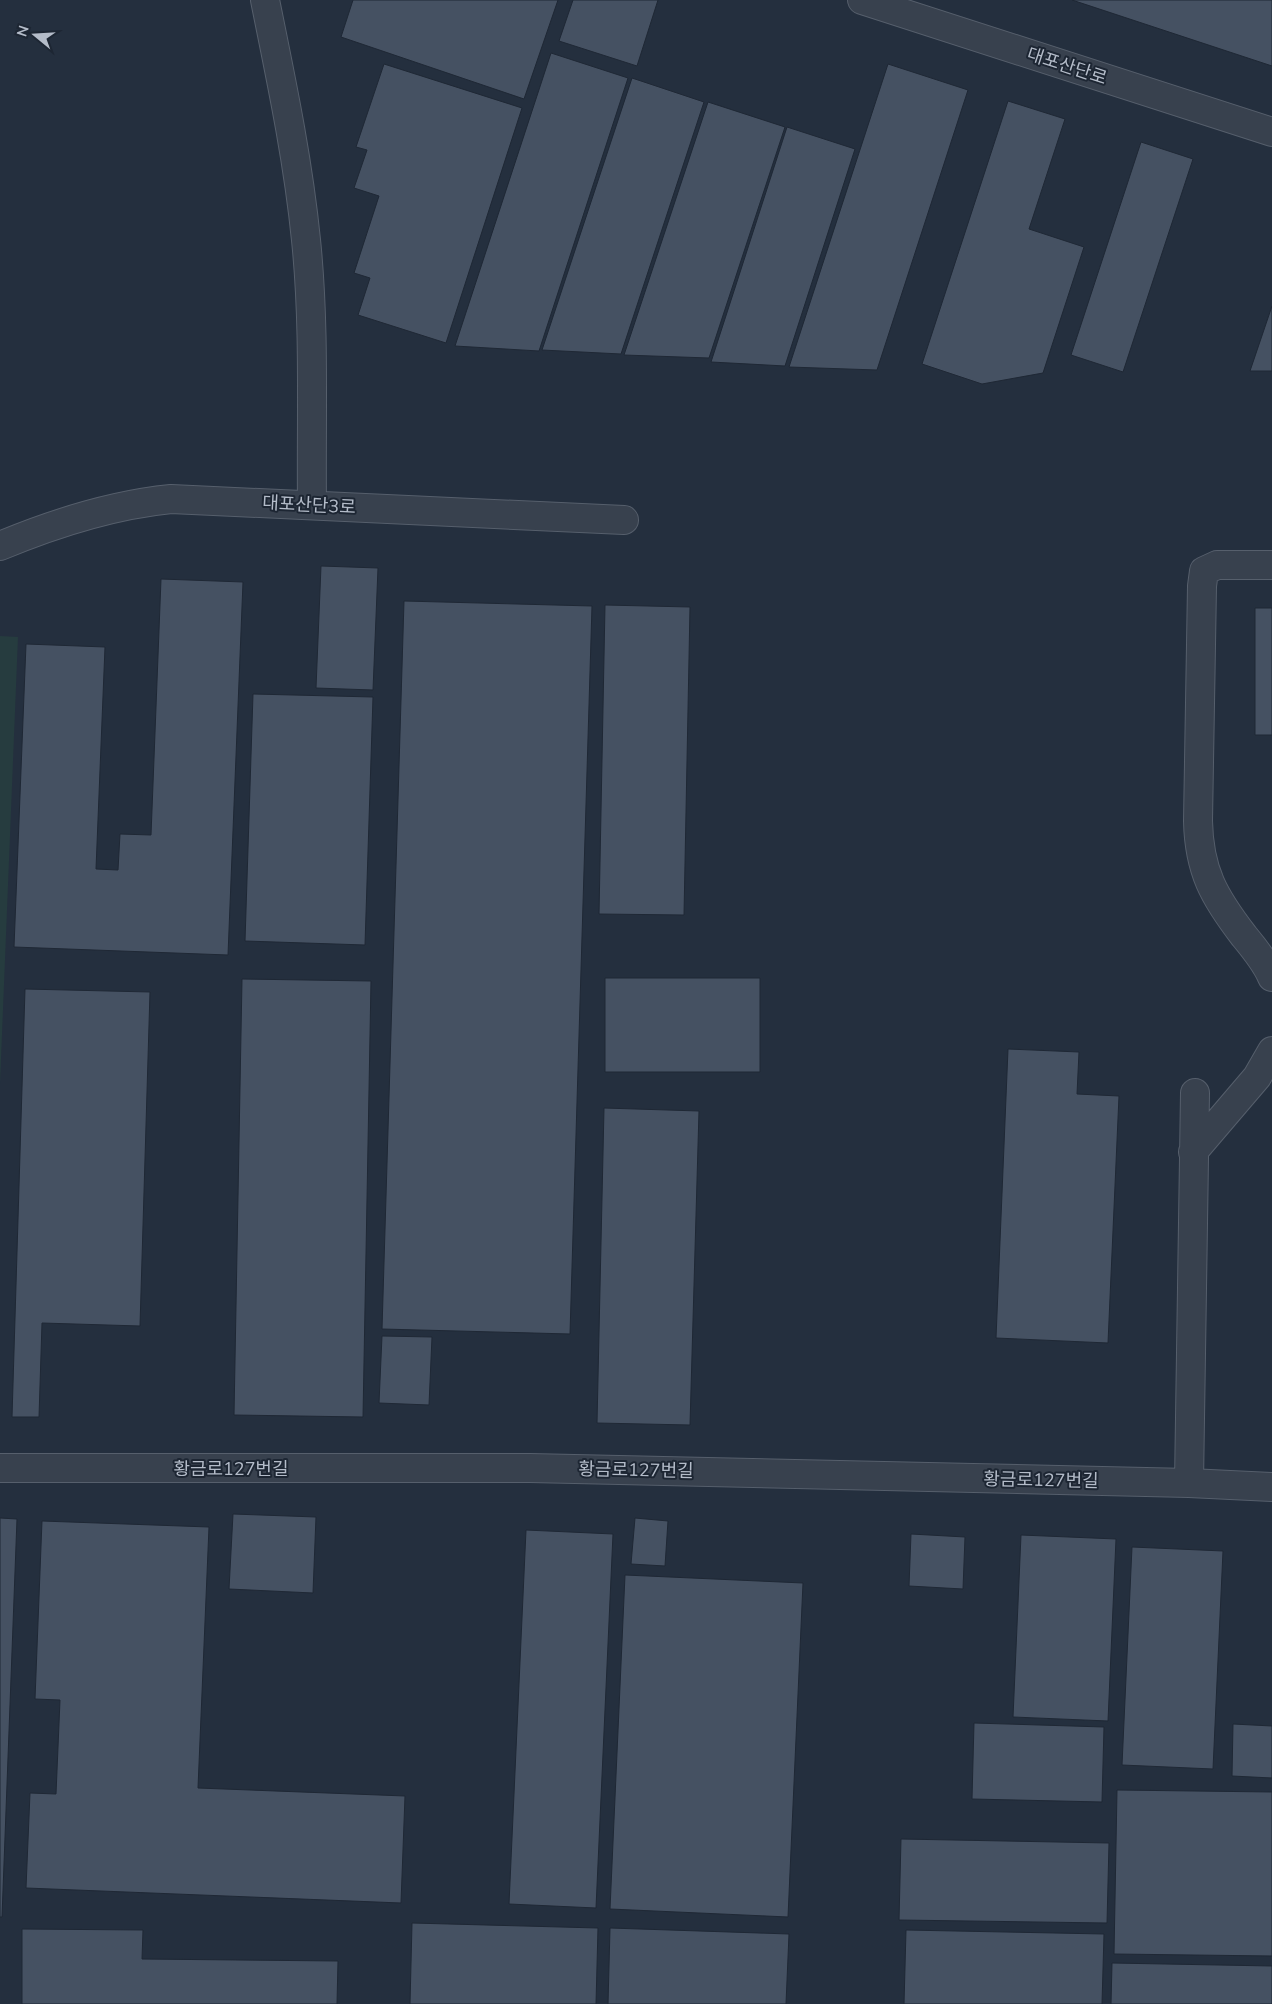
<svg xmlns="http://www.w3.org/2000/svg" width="1272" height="2004" viewBox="0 0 1272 2004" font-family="'Nunito Sans','Noto Sans KR',sans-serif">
  <rect width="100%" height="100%" fill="#242f3e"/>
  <path fill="#263c3f" d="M 0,636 L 18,637 L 0,1084 Z"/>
  <path fill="#455162" stroke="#1f2835" d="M 353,0 L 558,0 L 524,99 L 341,37 Z
    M 573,0 L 658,0 L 637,66 L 559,41 Z
    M 1072,0 L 1272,0 L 1272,66 Z
    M 551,53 L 628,78 L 539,351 L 455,346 Z
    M 384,64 L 522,108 L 446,343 L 358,315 L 370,278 L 354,273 L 379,196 L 354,188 L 367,150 L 356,147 Z
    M 888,64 L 968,90 L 877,370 L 789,367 Z
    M 632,78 L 704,102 L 621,354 L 542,350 Z
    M 1008,101 L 1065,119 L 1029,229 L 1084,247 L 1043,373 L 982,384 L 922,364 Z
    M 708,102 L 785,127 L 709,358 L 624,355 Z
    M 787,127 L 855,149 L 785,366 L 711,362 Z
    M 1141,142 L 1193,159 L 1123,372 L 1071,355 Z
    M 1272,306 L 1272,371 L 1250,371 Z
    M 321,566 L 378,568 L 373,690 L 316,688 Z
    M 161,579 L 243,582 L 228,955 L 14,947 L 26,644 L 105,647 L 96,869 L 118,870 L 120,834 L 151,835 Z
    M 404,601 L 592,606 L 570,1334 L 382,1329 Z
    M 605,605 L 690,607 L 684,915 L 599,914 Z
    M 1255,608 L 1272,608 L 1272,735 L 1255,735 Z
    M 253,694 L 373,697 L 365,945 L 245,941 Z
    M 605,978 L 760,978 L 760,1072 L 605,1072 Z
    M 242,979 L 371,981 L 363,1417 L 234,1415 Z
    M 25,989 L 150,992 L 140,1326 L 42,1323 L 39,1417 L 12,1417 Z
    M 1008,1049 L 1079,1052 L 1077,1094 L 1119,1096 L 1108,1343 L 996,1338 Z
    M 604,1108 L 699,1111 L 690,1425 L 597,1423 Z
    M 382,1336 L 432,1337 L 429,1405 L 379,1403 Z
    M 233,1514 L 316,1517 L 313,1593 L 229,1589 Z
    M 0,1518 L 17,1519 L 2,1917 L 0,1917 Z
    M 635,1518 L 668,1521 L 665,1566 L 631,1564 Z
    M 42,1521 L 209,1527 L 198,1788 L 405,1796 L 401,1903 L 26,1888 L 30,1793 L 56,1794 L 60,1700 L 35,1699 Z
    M 526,1530 L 613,1534 L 596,1908 L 509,1904 Z
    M 911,1534 L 965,1537 L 963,1589 L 909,1586 Z
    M 1021,1535 L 1116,1539 L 1108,1721 L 1013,1717 Z
    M 1132,1547 L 1223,1551 L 1213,1769 L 1122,1765 Z
    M 625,1575 L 803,1583 L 788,1917 L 610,1909 Z
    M 974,1723 L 1104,1727 L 1102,1802 L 972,1799 Z
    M 1233,1724 L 1272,1726 L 1272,1778 L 1232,1776 Z
    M 1117,1790 L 1272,1792 L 1272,1956 L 1114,1954 Z
    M 901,1839 L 1109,1843 L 1107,1923 L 899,1920 Z
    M 412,1923 L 598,1928 L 596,2004 L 410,2004 Z
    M 610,1928 L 789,1934 L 786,2004 L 608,2004 Z
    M 22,1929 L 143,1930 L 142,1959 L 338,1961 L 337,2004 L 22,2004 Z
    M 906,1930 L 1104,1934 L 1102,2004 L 904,2004 Z
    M 1112,1963 L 1272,1966 L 1272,2004 L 1111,2004 Z"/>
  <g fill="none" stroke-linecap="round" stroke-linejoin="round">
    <defs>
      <path id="minor" d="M 265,0 C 281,79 298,159 306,240 C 315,327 311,417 312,505
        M 862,0 L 1272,132
        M 0,546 C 55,523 111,505 171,499 L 624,520
        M 1272,565 L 1217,565 L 1204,571 L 1202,586 L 1198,821 C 1199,871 1214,897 1244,936 C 1254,948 1266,963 1272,977
        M 1193,1152 L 1257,1077 L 1272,1051
        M 0,1468 L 530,1468 L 1189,1483 L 1272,1487
        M 1189,1483 L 1195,1093"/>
    </defs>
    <use href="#minor" stroke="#565f6c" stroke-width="30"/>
    <use href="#minor" stroke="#38414e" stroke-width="28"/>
  </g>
  <g text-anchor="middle" stroke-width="4" stroke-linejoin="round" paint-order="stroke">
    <g font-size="18" fill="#b4bcc9" stroke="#1d2633">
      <text transform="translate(1067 66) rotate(18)" y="6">대포산단로</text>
      <text transform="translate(309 505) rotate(3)" y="6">대포산단3로</text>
      <text x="231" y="1475">황금로127번길</text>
      <text transform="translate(636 1470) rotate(1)" y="6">황금로127번길</text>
      <text transform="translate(1041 1480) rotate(1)" y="6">황금로127번길</text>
    </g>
  </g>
  <g transform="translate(35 35) rotate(288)" stroke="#1d2633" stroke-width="4" paint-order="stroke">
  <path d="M0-4L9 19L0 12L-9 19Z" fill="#b4bcc9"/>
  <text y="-8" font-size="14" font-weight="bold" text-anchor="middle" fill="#b4bcc9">N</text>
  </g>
</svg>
